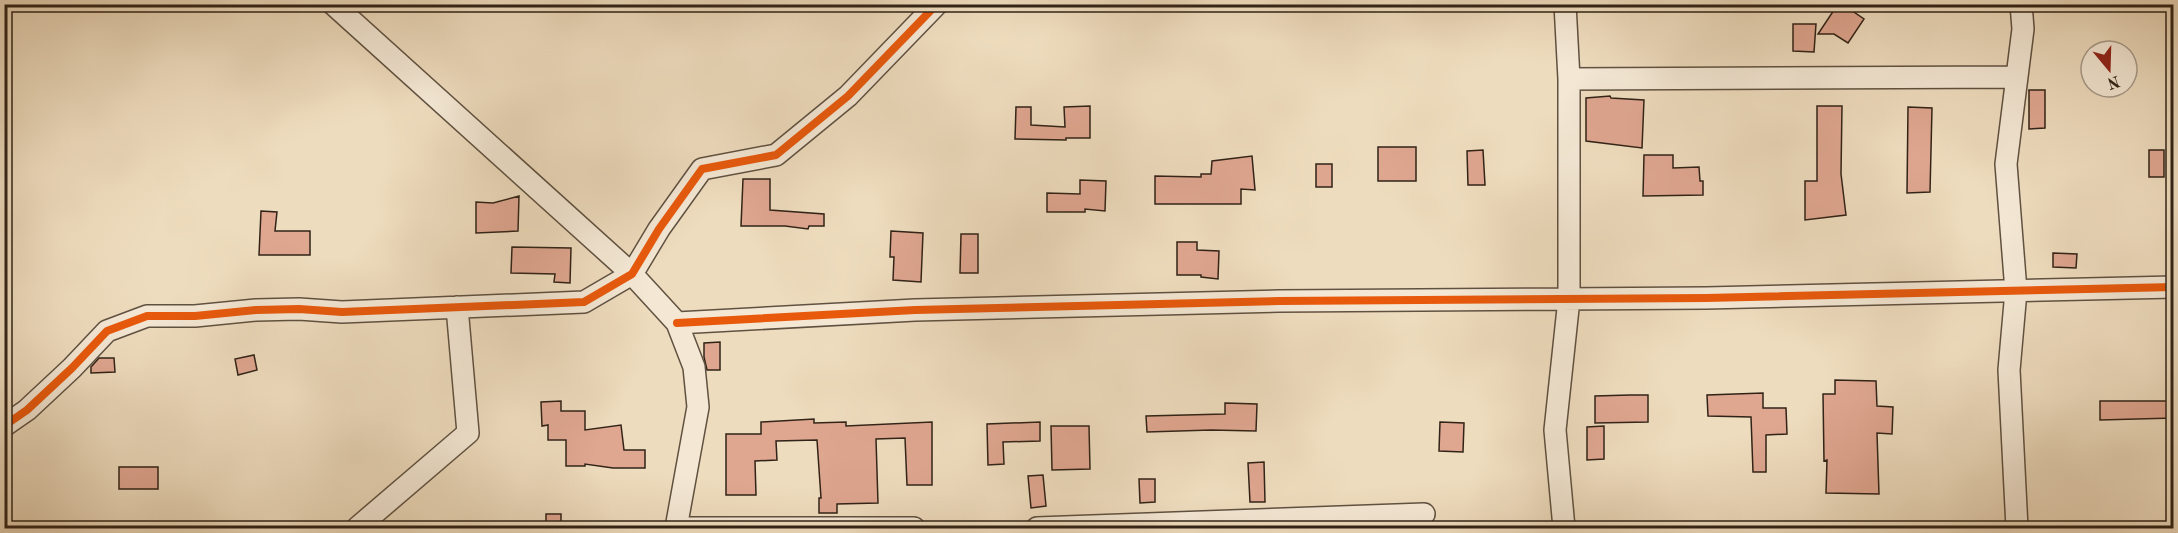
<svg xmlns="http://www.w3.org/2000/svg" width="2178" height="533" viewBox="0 0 2178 533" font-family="'Old Standard TT',serif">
  <rect width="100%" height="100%" fill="#eedcbe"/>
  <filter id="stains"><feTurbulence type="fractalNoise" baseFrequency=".00333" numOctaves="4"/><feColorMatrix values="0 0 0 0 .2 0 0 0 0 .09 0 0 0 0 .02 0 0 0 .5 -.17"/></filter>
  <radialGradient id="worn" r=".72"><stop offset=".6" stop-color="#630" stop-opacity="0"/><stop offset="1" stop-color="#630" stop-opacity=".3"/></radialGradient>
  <path fill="#dfa690" stroke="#312317" stroke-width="1.5" d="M 1838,4 L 1842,4 L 1864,19 L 1848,43 L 1834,34 L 1818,34 Z
    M 1793,24 L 1816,24 L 1814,52 L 1793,51 Z
    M 2029,90 L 2045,90 L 2045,128 L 2029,129 Z
    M 1610,96 L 1611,98 L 1644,100 L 1642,148 L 1586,141 L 1586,98 Z
    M 1090,106 L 1090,138 L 1066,138 L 1066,140 L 1015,139 L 1016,107 L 1031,107 L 1031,125 L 1065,127 L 1064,107 Z
    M 1817,106 L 1842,106 L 1841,174 L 1846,215 L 1805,220 L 1805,181 L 1817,181 Z
    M 1908,107 L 1932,108 L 1930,192 L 1907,193 Z
    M 1378,147 L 1416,147 L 1416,181 L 1378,181 Z
    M 1483,150 L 1485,185 L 1468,185 L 1467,151 Z
    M 2149,150 L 2164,150 L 2164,177 L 2149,177 Z
    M 1644,155 L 1673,155 L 1673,168 L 1699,167 L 1700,181 L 1703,181 L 1703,195 L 1643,196 Z
    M 1252,156 L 1255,190 L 1241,189 L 1241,204 L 1155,204 L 1155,176 L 1201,177 L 1201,174 L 1211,174 L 1212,161 Z
    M 1316,164 L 1332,164 L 1332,187 L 1316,187 Z
    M 743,179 L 770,179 L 770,210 L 824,214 L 824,226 L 809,226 L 808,229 L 785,226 L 741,226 Z
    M 1080,180 L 1106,181 L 1105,211 L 1085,209 L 1085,212 L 1047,212 L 1047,193 L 1080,194 Z
    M 519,196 L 518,231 L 476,233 L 476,202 L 493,203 Z
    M 261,211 L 277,212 L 275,231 L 310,231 L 310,255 L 259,255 Z
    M 891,231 L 923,233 L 921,282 L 893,280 L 894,257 L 890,257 Z
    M 961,234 L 978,234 L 978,273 L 960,273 Z
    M 1177,242 L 1197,242 L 1197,250 L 1219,251 L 1218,279 L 1201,277 L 1201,275 L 1177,275 Z
    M 512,247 L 571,248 L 570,283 L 554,282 L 555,274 L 511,273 Z
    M 2053,253 L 2077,254 L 2076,268 L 2053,267 Z
    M 720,342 L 720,370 L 707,370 L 704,357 L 704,343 Z
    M 254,355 L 257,370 L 238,375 L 235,359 Z
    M 99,358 L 114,358 L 115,372 L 91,373 L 91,367 Z
    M 1835,380 L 1876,381 L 1877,406 L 1893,407 L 1892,434 L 1877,433 L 1879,494 L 1826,493 L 1827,460 L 1824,461 L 1823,394 L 1835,394 Z
    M 1763,393 L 1763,408 L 1786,408 L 1787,434 L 1766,435 L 1766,472 L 1753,472 L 1751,417 L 1708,416 L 1707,395 Z
    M 1630,395 L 1648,395 L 1648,422 L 1595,423 L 1595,396 Z
    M 561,401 L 561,411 L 585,411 L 585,430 L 621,425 L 624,450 L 645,450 L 645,468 L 613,468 L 585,464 L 585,466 L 566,466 L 566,440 L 548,440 L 548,425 L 542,426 L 541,402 Z
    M 2100,401 L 2174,401 L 2174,418 L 2100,420 Z
    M 1225,403 L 1257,404 L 1256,431 L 1211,430 L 1147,432 L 1146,416 L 1225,414 Z
    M 814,419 L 814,423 L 846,422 L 846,426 L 932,422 L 932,485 L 907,485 L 905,438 L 876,439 L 878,503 L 837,504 L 837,513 L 819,513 L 819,498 L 821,498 L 817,440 L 776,441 L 777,460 L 755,461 L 756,495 L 726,495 L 726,434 L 761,434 L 761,422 Z
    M 1040,422 L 1040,441 L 1003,442 L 1004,464 L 988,465 L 987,424 Z
    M 1440,422 L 1464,423 L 1463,452 L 1439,451 Z
    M 1051,426 L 1089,426 L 1090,469 L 1052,470 Z
    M 1604,426 L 1604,459 L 1587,460 L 1587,427 Z
    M 1264,462 L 1265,502 L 1250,502 L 1248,463 Z
    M 119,467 L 158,467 L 158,489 L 119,489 Z
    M 1043,475 L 1046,506 L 1031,508 L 1028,476 Z
    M 1139,479 L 1155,479 L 1155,502 L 1140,503 Z
    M 546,514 L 561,514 L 561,528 L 546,528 Z"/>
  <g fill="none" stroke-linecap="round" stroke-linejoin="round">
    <defs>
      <path id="minor" d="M 333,4 L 632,274 L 677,323 L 694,367 L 698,407 L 676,528 L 914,528
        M 1569,79 L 2017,77
        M 677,323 L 915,310 L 1279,301 L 1706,298 L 2174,287
        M 4,426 L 27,410 L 72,368 L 107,331 L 147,316 L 195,316 L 256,310 L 299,309 L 342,312 L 584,302 L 632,274 L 659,229 L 702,169 L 776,155 L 848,96 L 937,4
        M 357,528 L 468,433 L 457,307
        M 1037,528 L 1424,514
        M 1564,528 L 1555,430 L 1569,299 L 1569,79 L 1565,4
        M 2017,528 L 2009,370 L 2016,291 L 2006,164 L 2023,29 L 2021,4"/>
    </defs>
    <use href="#minor" stroke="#605141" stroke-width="24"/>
    <use href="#minor" stroke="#f4e8d5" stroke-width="21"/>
    <defs>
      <path id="cycleway" d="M 677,323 L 915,310 L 1279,301 L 1706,298 L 2174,287
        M 4,426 L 27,410 L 72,368 L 107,331 L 147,316 L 195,316 L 256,310 L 299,309 L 342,312 L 584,302 L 632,274 L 659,229 L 702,169 L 776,155 L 848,96 L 937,4"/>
    </defs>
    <use href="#cycleway" stroke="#f4e8d5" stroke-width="11"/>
    <use href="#cycleway" stroke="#e8590c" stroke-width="8"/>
  </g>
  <rect width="2178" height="533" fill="none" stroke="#eedcbe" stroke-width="24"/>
  <rect x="6" y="6" width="2166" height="521" fill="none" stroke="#312317" stroke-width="3"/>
  <rect x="12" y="12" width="2154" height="509" fill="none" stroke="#312317" stroke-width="1.5"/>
  <g transform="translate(2109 69) rotate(161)"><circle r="28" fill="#f4e8d5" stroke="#a69989" stroke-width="1.5"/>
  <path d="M0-4.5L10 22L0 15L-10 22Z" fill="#8f2418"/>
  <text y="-9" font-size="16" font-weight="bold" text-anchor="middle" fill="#312317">N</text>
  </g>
  <rect width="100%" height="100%" filter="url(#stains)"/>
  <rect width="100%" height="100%" fill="url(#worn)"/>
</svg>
